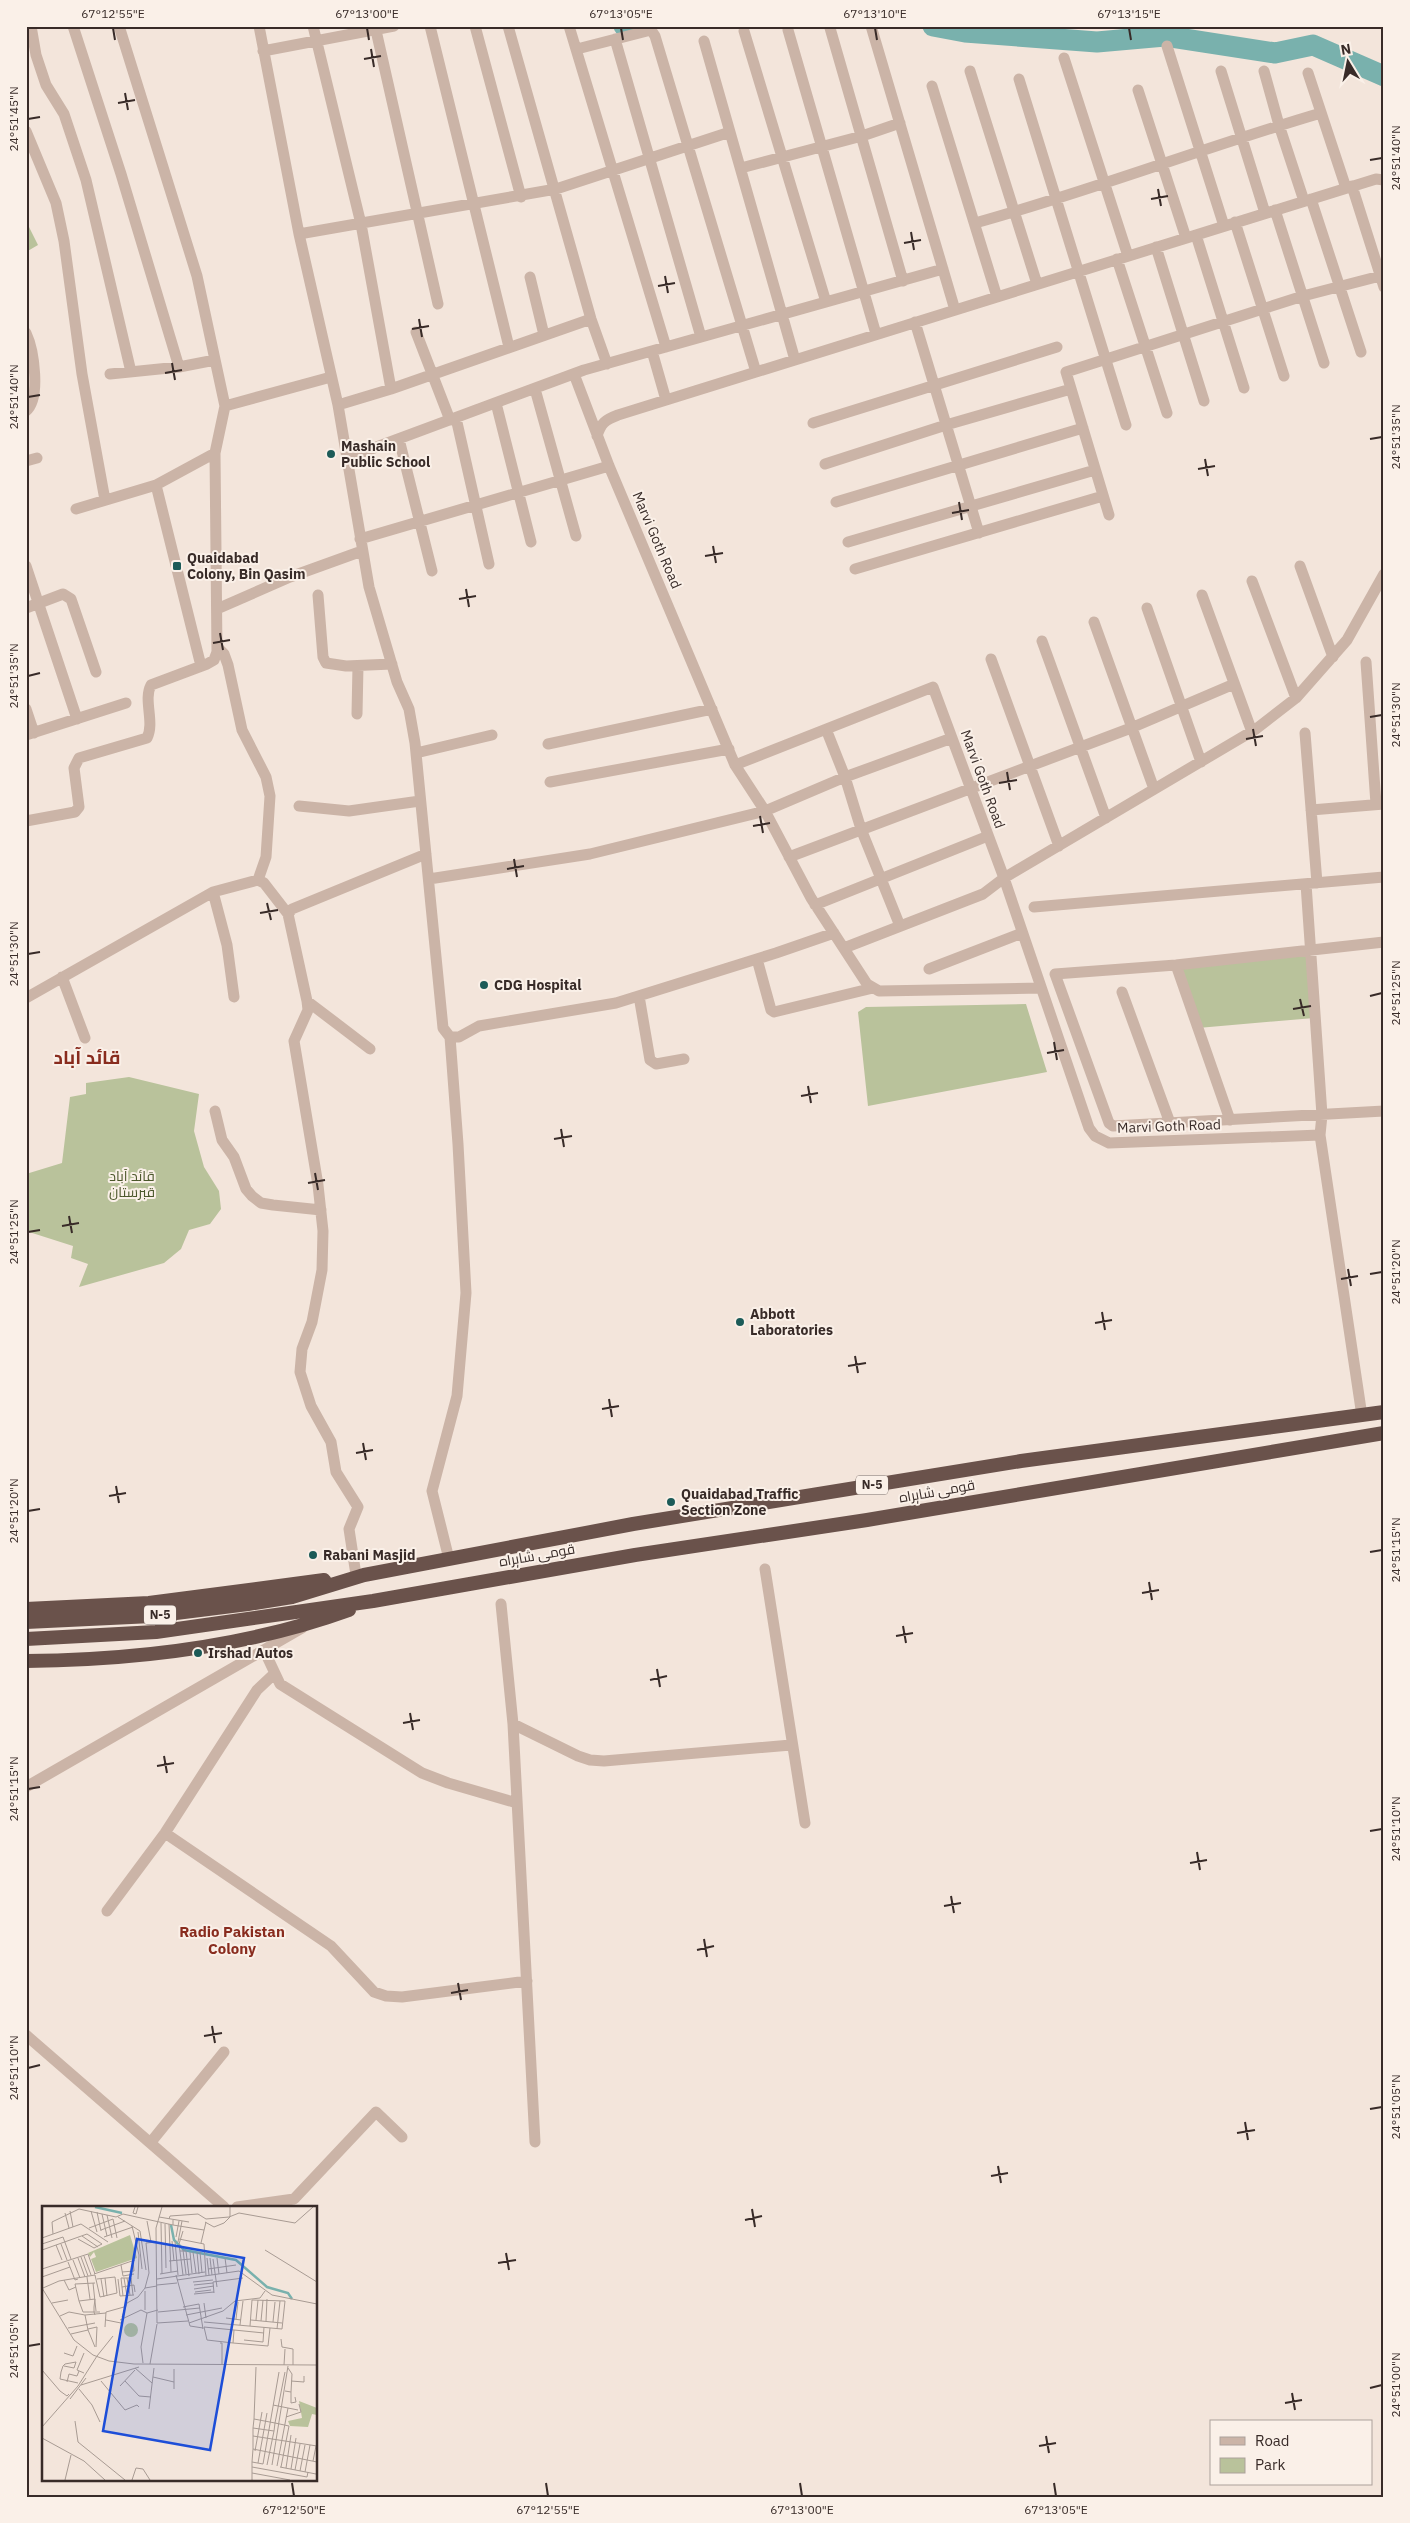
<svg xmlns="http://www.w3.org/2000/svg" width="1410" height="2523" viewBox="0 0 1410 2523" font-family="'IBM Plex Sans',Cairo,sans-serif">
  <rect width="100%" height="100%" fill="#f3e5db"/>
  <path fill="#b9c29b" d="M 26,221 L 38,245 L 26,252 Z
    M 1310,949 L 1314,1018 L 1198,1028 L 1176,965 Z
    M 1026,1004 L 1047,1072 L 868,1106 L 858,1012 L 866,1007 Z
    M 129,1077 L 199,1094 L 194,1131 L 204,1167 L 219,1191 L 221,1209 L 210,1224 L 189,1230 L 181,1249 L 164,1263 L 79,1287 L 88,1264 L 71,1258 L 73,1246 L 26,1231 L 26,1174 L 62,1163 L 70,1097 L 86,1094 L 86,1083 Z"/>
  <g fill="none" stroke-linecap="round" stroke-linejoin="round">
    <path stroke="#79b1ad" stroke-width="21" d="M 624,26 L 636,26
      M 933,26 L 965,32 L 1097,42 L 1165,36 L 1275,53 L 1313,45 L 1384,76"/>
    <path stroke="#cbb4a7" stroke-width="11" d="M 31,26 L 36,55 L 46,85 L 64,114 L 86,180 L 131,372
      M 73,26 L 121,174 L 179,367
      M 259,26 L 299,234 L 338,405 L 369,587 L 397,682 L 409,709 L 415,743 L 443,1028 L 450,1037 L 459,1037 L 479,1026 L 616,1003 L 776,953 L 834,933
      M 313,26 L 361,224 L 391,389
      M 375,26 L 438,304
      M 430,26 L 509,347
      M 475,26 L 521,197
      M 508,26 L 591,319 L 607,364
      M 569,26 L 666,347
      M 871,26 L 955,310
      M 830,28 L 903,281
      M 788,30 L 876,334
      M 744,31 L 826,302
      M 615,39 L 701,337
      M 704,41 L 795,360
      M 1167,46 L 1224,226
      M 577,49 L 651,30 L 655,36 L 756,372
      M 263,51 L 394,26
      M 1064,58 L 1128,256
      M 970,71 L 1037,284
      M 1221,71 L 1265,213
      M 1264,71 L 1279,125 L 1304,201
      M 1308,73 L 1346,188
      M 1019,79 L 1126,425
      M 932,86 L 997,297
      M 1138,90 L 1186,238
      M 26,131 L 56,203 L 64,241 L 82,374 L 105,500
      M 741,168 L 862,136 L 900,123
      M 1352,186 L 1384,287
      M 1311,199 L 1361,352
      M 1275,210 L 1324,363
      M 1235,222 L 1284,376
      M 975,223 C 1091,191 1205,147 1321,113
      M 299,234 L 556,189 L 730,132
      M 1196,235 L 1244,388
      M 1156,247 L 1204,401
      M 1117,259 L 1167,413
      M 530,277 L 544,335
      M 915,322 L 979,533
      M 416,332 L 450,420
      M 26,333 C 34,350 41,399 26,411
      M 652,351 L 666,400
      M 110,374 L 179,367 L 215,360
      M 574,374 L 609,466 L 735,765 L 765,811 L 811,898 L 867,984 L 879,991 L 1041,988
      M 535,389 L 576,536
      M 496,403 L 531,542
      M 338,405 L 391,389 L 591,319
      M 225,406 L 331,377
      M 456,418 L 489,564
      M 813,423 L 1057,347
      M 597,436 C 601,423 605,420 618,415 L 1376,179 L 1384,180
      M 399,439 L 432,571
      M 347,458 L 584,370 L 943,269
      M 26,461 L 37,458
      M 825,464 L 946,425 L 1071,389
      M 156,485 L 201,666
      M 836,502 L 1083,428
      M 76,509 L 156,485 L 215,453
      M 1109,515 L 1066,372 L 1303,296 L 1384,275
      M 360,539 L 609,466
      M 848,542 L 1095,470
      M 26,566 L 77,719
      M 1300,566 L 1333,657
      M 855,569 L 1103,496
      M 1252,581 L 1296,698
      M 318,595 L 323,657 L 326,663 L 346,666 L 392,664
      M 1202,595 L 1252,732
      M 26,608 L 63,594 L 71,599 L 96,672
      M 1147,608 L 1201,762
      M 217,609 L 290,577 L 362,551
      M 1094,622 L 1154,789
      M 1042,641 L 1106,818
      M 217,647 L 224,654 L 228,665 L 242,730 L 266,777 L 270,796 L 266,857 L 258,880
      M 991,659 L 1059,846
      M 1366,662 L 1376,804
      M 26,709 L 34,733
      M 357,714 L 358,666
      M 826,729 L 845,777 L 861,829 L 900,926
      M 1305,733 L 1317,883
      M 26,735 L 126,703
      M 548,744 L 712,709
      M 416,753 L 492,735
      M 735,765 L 933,687 L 1004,878 L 1089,1128 L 1095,1136 L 1109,1143 L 1320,1135 L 1362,1416
      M 550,782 L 729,749
      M 299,806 L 349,811 L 420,801
      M 1311,810 L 1384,804
      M 26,821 L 75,812 L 79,807 L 74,768 L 79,758 L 147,738 C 155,722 143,700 151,685 L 207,664 L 214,660 L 217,652 L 215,453 L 225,406 L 197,276 L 119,26
      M 789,857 L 1131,728 L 1234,684
      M 429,879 L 590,854 L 765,811 L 845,777 L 952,738
      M 1306,884 L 1322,1115 L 1320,1135
      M 213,892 L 227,945 L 234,997
      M 815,905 L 988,836
      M 1034,907 L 1384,877
      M 1384,942 L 1176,965 L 1055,974 L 1109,1123 L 1113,1126 L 1384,1111
      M 844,948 L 983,894 L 1004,878 L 1256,729 L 1296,698 L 1347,640 L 1384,574
      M 757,959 L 771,1010 L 774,1012 L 873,988
      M 1176,965 L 1230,1120
      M 929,969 L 1022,933
      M 62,977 L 85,1038
      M 1122,992 L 1170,1123
      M 639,996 L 650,1060 L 656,1064 L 684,1059
      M 26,998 L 213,892 L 258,880 L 264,883 L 288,914
      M 307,1001 L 370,1049
      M 215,1111 L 222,1140 L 234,1157 L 246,1189 L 252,1196 L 261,1203 L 273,1205 L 321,1210
      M 449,1559 L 432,1491 L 457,1396 L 466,1293 L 458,1144 L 450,1037
      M 765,1569 L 805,1823
      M 356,1575 L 349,1529 L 358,1507 L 336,1472 L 331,1442 L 311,1406 L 300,1372 L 302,1349 L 312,1322 L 322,1270 L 323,1231 L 318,1185 L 294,1041 L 308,1010 L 307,1001 L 288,914 L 292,909 L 426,854
      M 501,1604 L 513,1724 L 535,2142
      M 264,1650 L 280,1684 L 422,1773 L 448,1783 L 517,1803
      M 513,1724 L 578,1756 L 590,1760 L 604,1761 L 791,1745
      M 26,1787 L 302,1628
      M 165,1833 L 331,1946 L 374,1992 L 386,1996 L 402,1997 L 527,1981
      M 107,1911 L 165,1833 L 257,1690 L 274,1674
      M 26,2035 L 224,2207
      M 151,2142 L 224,2052
      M 237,2207 L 294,2199 L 376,2112 L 402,2137"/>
    <path stroke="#6a524b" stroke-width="14" d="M 26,1609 L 149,1603 L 324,1580
      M 26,1622 L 152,1616 L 248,1604 L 292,1597 L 364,1575 L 633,1524 L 1021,1461 L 1384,1412
      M 26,1639 L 156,1632 L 373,1601 L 635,1555 L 867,1520 L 1384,1433
      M 26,1661 C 135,1660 247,1647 349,1610"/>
  </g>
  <path fill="none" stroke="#382b28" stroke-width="2" d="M 113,28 L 115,40M 367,28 L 369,40M 621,28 L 623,40M 875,28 L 877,40M 1129,28 L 1131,40M 371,49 L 374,67M 364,59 L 381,56M 125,93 L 128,110M 118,103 L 135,100M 28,119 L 40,117M 1370,160 L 1382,158M 1158,189 L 1161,206M 1151,199 L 1168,196M 911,232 L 914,250M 904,243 L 921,240M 665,276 L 668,293M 658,286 L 675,283M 419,319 L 422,337M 412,329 L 429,326M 172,363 L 175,380M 165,373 L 182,370M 28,397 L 40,395M 1370,439 L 1382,437M 1205,459 L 1208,476M 1198,469 L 1215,466M 959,502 L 962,520M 952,513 L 969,510M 713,546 L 716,563M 705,556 L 723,553M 466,589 L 469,607M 459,599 L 476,596M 220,633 L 223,650M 213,643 L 230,640M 28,676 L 40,673M 1370,717 L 1382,715M 1253,729 L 1256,746M 1246,739 L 1263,736M 1007,772 L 1010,790M 999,783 L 1017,780M 760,816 L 763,833M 753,826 L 770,823M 514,859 L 517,877M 507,869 L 524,866M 267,903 L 271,920M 260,913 L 278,910M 28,954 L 40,952M 1370,996 L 1382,993M 1300,999 L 1304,1016M 1293,1009 L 1311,1006M 1054,1042 L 1057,1060M 1047,1053 L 1064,1050M 808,1086 L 811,1103M 801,1096 L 818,1093M 561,1129 L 564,1147M 554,1139 L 572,1136M 315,1173 L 318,1190M 308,1183 L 325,1180M 69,1216 L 72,1233M 62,1226 L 79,1223M 28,1232 L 40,1230M 1348,1269 L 1351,1286M 1370,1274 L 1382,1272M 1341,1279 L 1358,1276M 1102,1312 L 1105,1330M 1095,1323 L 1112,1320M 855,1356 L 858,1373M 848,1366 L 866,1363M 609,1399 L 612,1417M 602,1409 L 619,1406M 363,1443 L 366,1460M 356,1453 L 373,1450M 116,1486 L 119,1503M 109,1496 L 126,1493M 28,1511 L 40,1509M 1370,1552 L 1382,1550M 1149,1582 L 1152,1600M 1142,1593 L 1159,1590M 903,1626 L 906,1643M 896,1636 L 913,1633M 657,1669 L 660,1687M 650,1680 L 667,1676M 410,1713 L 413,1730M 403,1723 L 420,1720M 164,1756 L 167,1773M 157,1766 L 174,1763M 28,1789 L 40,1787M 1370,1831 L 1382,1829M 1197,1852 L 1200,1870M 1190,1863 L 1207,1860M 951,1896 L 954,1913M 944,1906 L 961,1903M 704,1939 L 707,1957M 697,1950 L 714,1946M 458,1983 L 461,2000M 451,1993 L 468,1990M 212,2026 L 215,2043M 204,2036 L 222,2033M 28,2068 L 40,2065M 1370,2109 L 1382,2107M 1245,2122 L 1248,2140M 1237,2133 L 1255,2130M 998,2166 L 1001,2183M 991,2176 L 1008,2173M 752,2209 L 755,2227M 745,2220 L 762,2216M 506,2253 L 509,2270M 498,2263 L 516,2260M 28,2346 L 40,2344M 1370,2388 L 1382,2385M 1292,2393 L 1295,2410M 1285,2403 L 1302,2400M 1046,2436 L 1049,2453M 1039,2446 L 1056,2443M 292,2483 L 294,2496M 546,2483 L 548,2496M 800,2483 L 802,2496M 1054,2483 L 1056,2496"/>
  <g fill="#1c5b58" stroke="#faf0e8" stroke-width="2">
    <circle cx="331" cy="454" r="5"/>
    <rect x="172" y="561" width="10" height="10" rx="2.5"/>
    <circle cx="484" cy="985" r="5"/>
    <circle cx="740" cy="1322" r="5"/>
    <circle cx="671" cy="1502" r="5"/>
    <circle cx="313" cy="1555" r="5"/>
    <circle cx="198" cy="1653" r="5"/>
  </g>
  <g text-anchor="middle" stroke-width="4" stroke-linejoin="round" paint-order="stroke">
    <g fill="#faf0e8" stroke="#726662" stroke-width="1">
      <rect x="856" y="1475.5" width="32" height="19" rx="4"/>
      <rect x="144" y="1605.5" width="32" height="19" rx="4"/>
    </g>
    <g font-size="12" font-weight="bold" fill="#382b28">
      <text x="872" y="1489">N-5</text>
      <text x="160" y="1619">N-5</text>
    </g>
    <g font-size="14" font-weight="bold" fill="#382b28" stroke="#faf0e8" text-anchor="start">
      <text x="341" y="451">Mashain<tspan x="341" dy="16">Public School</tspan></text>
      <text x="187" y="563">Quaidabad<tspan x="187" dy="16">Colony, Bin Qasim</tspan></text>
      <text x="494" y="990">CDG Hospital</text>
      <text x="750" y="1319">Abbott<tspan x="750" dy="16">Laboratories</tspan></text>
      <text x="681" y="1499">Quaidabad Traffic<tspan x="681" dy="16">Section Zone</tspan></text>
      <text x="323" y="1560">Rabani Masjid</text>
      <text x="208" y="1658">Irshad Autos</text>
    </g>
    <g font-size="14" fill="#382b28" stroke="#faf0e8">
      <text transform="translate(657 540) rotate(67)" y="5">Marvi Goth Road</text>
      <text transform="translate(983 779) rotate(70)" y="5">Marvi Goth Road</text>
      <text transform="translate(1169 1126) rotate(-2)" y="5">Marvi Goth Road</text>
      <text transform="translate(937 1491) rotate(-10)" y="5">قومی شاہراہ</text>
      <text transform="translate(537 1555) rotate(-10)" y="5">قومی شاہراہ</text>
    </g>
    <g font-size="14" fill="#4b572b" stroke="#faf0e8">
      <text x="132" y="1181">قائد آباد<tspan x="132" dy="16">قبرستان</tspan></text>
    </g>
    <g font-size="15" font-weight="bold" fill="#892c1e" stroke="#faf0e8">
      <text x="232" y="1937">Radio Pakistan<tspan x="232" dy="17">Colony</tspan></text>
    </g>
    <g font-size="19" font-weight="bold" fill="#892c1e" stroke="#faf0e8">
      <text x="87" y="1064">قائد آباد</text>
    </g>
  </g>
  <g transform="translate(42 2206)">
    <rect width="275" height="275" fill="#f3e5db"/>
    <path d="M 88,29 L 95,52 L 54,66 L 49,53 L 54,51 L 52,46 L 48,51 L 46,47 ZM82 124a7 7 0 1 1 14 0a7 7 0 1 1-14 0ZM 257,195 L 275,202 L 275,209 L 270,208 L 266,221 L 248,220 L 246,215 L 260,212 Z" fill="#b9c29b"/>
    <path fill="none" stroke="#79b1ad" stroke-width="2.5" d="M 53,1 L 80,7M 129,19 L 132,34 L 142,44 L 194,54 L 225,81 L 246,87 L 250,93"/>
    <path fill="none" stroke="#a89b93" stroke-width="1" d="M 93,1 L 91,7 L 94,8 L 96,1M 120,1 L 114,22 L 115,117 L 146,115M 28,5 L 31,21M 49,5 L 55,26M 55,6 L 59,25M 23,7 L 27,22M 60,8 L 65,30M 65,9 L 70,32M 76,11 L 98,25 L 104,64M 117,11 L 147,16M 71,13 L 75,32M 127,13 L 128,10 L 156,8 L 164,13 L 187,11 L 197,7 L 253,17 L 271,1M 131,14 L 131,19 L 162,24M 105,15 L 109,36M 163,16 L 172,21 L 182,17 L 188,11 L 188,1M 119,17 L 120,68M 123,18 L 124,62M 127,18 L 129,66M 90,20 L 97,49 L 96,73M 47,22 L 71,13M 59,24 L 83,15M 96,26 L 100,63M 11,28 L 10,16 L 37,3 L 74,11 L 81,8 L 131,19M 40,30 L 56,41M 62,31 L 91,21M 134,31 L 137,15M 0,32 L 39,18 L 66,36M 137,33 L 162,38 L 164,70M 130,35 L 132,55M 133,35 L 136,69M 136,36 L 140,15M 159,37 L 164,16M 0,38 L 21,31 L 29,53M 19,38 L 25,54M 14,39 L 20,54M 0,44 L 45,28 L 60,38 L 52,42 L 36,33M 141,44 L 144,68M 223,44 L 275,76M 138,45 L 144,45 L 147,70M 148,46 L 150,67M 151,46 L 154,67M 155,46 L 157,68M 158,46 L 160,67M 42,50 L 49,69M 39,51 L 46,70M 36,52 L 43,71M 165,52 L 167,69M 168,52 L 170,69M 175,52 L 177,68M 183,52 L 185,67M 171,53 L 175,81M 31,54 L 38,72M 127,55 L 149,53M 26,56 L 33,74 L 36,73M 79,59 L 81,70 L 92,68M 0,63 L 46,48 L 53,68M 166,63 L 194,59M 80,66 L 92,65 L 91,55M 52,68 L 93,54M 118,68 L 136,65M 134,69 L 148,120 L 161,122M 141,69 L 137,38 L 141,25M 0,71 L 28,61M 45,71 L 48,93M 63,72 L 65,90M 82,72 L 85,90M 85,72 L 88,89M 59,73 L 62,91M 76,73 L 78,90 L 92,89M 115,73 L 163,66M 22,74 L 27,84 L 34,81M 135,74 L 197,65 L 230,89 L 275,98M 151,76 L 171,74M 51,77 L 54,105M 33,78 L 53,77M 33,78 L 37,95M 115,79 L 135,77M 152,79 L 171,77M 80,81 L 92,79 L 93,86M 0,82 L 32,134 L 51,149 L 67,155 L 92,158 L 275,159M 1,82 L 17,75 L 53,69 L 58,91 L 75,87 L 73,71 L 55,73M 103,82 L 107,67 L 104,37 L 114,36M 152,83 L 172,80M 153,86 L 169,84M 172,87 L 171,76 L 201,72M 152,88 L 172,86M 81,90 L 79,72 L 89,72 L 91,89M 10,97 L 26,94M 162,97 L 164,112M 141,101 L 157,98 L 161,123M 103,104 L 103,85M 116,106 L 158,102M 53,109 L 52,106 L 52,101 L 53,93 L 37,95 L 41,106 L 58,106M 144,109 L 180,102M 18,110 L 27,106 L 43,109 L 64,107M 80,111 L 85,97 L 96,91 L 103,82 L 115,80M 184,112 L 199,114M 194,113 L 196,96M 64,114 L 79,117M 78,114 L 99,104 L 105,107M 209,114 L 240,117M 214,114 L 216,94M 219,115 L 221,94M 224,115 L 225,93M 162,116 L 240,123 L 243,95 L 210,94 L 208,120M 231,116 L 233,96M 147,117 L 181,105 L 193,95 L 218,92 L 223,85M 198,119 L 201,95M 63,121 L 64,106 L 82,101M 26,122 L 53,117M 46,123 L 55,121 L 54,141M 235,123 L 238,95M 46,124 L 53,141M 192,124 L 191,137 L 226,140 L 228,122M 29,128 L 46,124 L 43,109M 239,133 L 240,141 L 251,143 L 251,159M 202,134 L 221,136M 221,136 L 222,121M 178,137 L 180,137 L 180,158M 191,137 L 165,134 L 162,121 L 222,127M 22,147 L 31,150 L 35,140M 42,147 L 35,164 L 42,167M 55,150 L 71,130M 101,157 L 99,141 L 105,107 L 116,104M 108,158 L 115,118M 242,159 L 243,143M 22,160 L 32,162 L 34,156 L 23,158 L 21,160 L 19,166 L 18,173 L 36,177M 214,161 L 212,213 L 233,217 L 243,166M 93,162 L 110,177M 0,164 L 18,185 L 25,190 L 27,188M 111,171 L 132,176M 59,175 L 83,204 L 95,199 L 97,201M 83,175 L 97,190 L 109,191M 249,175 L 262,176 L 262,170M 25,176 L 27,168 L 35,170 L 37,165M 39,179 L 97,161M 78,180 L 93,164M 37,183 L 50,199 L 58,216M 132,183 L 132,163M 243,185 L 249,186 L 250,168 L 246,162M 249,186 L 249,197 L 254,196 L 253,191M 28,193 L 44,172M 231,199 L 256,204M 107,203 L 112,162M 244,211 L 259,206 L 257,198M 212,213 L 211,222 L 232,225 L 233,217 L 247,220 L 239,261M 33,215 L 36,236 L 83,274M 0,221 L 36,180 L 55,150M 211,222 L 211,243 L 275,256M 211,230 L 275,240M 0,232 L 42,255 L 63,274M 211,243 L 210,256 L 221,258 L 237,166M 213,245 L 220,206M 271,255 L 274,240M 216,257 L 225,207M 225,259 L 232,225M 230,259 L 246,160M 235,260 L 246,202M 210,261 L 265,271 L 266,266M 238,261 L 274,268M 244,262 L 249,229M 249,263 L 254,232M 253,264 L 258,238M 258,265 L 263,239M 263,266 L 268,239M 210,267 L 248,274M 23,274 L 29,249M 90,274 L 94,262 L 101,263 L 108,274M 210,274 L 210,256"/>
    <path fill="#1d4ed8" fill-opacity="0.15" stroke="#1d4ed8" stroke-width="2.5" d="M 95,33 L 202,52 L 168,244 L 61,225 Z"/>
    <rect width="275" height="275" fill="none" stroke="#382b28" stroke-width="2.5"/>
  </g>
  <rect width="1410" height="2523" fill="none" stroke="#faf0e8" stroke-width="55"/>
  <rect x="1210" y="2420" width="162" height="65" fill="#faf0e8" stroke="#aca19b"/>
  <rect x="1220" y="2437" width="25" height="8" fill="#cbb4a7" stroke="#aca19b"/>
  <text x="1255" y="2446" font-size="15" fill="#382b28">Road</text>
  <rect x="1220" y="2458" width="25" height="15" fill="#b9c29b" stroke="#aca19b"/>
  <text x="1255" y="2470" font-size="15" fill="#382b28">Park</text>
  <g transform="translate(1348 62) rotate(350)" stroke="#faf0e8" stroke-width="4" paint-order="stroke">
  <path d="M0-4L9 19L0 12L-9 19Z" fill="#382b28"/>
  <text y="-8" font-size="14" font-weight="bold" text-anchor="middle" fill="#382b28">N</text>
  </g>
  <rect x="28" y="28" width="1354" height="2468" fill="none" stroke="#382b28" stroke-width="2"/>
  <g font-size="12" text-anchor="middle" fill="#382b28">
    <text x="113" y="18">67°12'55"E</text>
    <text x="367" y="18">67°13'00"E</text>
    <text x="621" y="18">67°13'05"E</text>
    <text x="875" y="18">67°13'10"E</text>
    <text x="1129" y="18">67°13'15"E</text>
    <text transform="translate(14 119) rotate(-90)" y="4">24°51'45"N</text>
    <text transform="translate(1396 158) rotate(-90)" y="4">24°51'40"N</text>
    <text transform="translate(14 397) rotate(-90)" y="4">24°51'40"N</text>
    <text transform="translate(1396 437) rotate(-90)" y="4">24°51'35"N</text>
    <text transform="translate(14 676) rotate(-90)" y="4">24°51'35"N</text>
    <text transform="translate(1396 715) rotate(-90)" y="4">24°51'30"N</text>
    <text transform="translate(14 954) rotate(-90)" y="4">24°51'30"N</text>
    <text transform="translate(1396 993) rotate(-90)" y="4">24°51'25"N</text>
    <text transform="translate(14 1232) rotate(-90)" y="4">24°51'25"N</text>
    <text transform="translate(1396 1272) rotate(-90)" y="4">24°51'20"N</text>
    <text transform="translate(14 1511) rotate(-90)" y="4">24°51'20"N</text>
    <text transform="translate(1396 1550) rotate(-90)" y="4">24°51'15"N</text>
    <text transform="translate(14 1789) rotate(-90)" y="4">24°51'15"N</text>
    <text transform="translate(1396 1829) rotate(-90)" y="4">24°51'10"N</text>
    <text transform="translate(14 2068) rotate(-90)" y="4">24°51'10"N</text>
    <text transform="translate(1396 2107) rotate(-90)" y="4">24°51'05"N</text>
    <text transform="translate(14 2346) rotate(-90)" y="4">24°51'05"N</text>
    <text transform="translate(1396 2385) rotate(-90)" y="4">24°51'00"N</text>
    <text x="294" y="2514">67°12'50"E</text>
    <text x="548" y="2514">67°12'55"E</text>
    <text x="802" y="2514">67°13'00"E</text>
    <text x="1056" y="2514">67°13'05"E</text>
  </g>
</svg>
